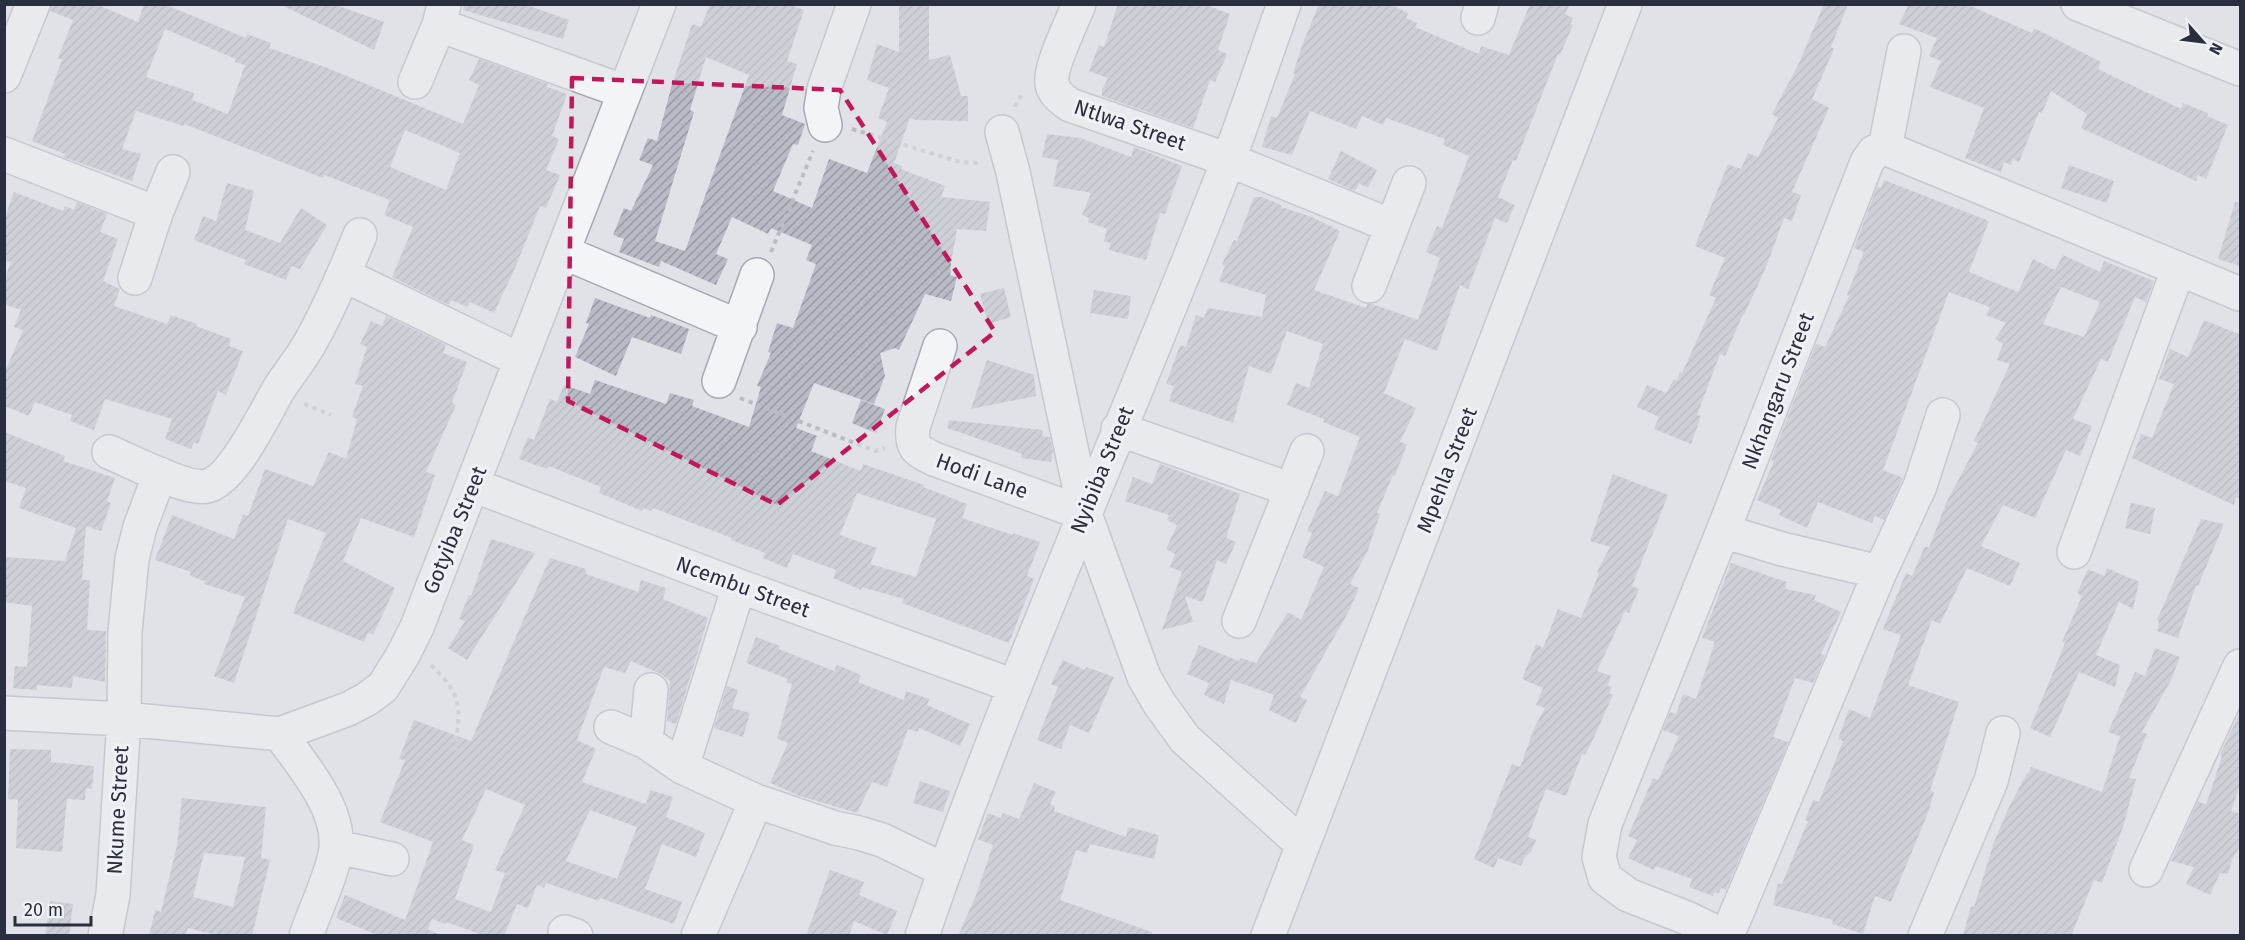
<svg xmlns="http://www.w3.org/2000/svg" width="2245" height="940" viewBox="0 0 2245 940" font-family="'Fira Sans',sans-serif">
  <defs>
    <pattern id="building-hatch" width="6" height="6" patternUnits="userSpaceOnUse" patternTransform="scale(1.5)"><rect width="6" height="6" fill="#b8bbc5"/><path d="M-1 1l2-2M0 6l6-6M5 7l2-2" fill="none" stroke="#9698a1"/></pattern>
  </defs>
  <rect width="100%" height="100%" fill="#e0e2e8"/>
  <path fill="url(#building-hatch)" fill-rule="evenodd" d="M 51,4 L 96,4 L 138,22 L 144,4 L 164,4 L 246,38 L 247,34 L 271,43 L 269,48 L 325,67 L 463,124 L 479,85 L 469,80 L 479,59 L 548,84 L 547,87 L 567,94 L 552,136 L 559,139 L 546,170 L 560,175 L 546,208 L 540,206 L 515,268 L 494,313 L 470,302 L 467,307 L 451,300 L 449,305 L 392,277 L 413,227 L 384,215 L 390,200 L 324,175 L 323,178 L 184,124 L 184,126 L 136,111 L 122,149 L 141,154 L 132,181 L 63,157 L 65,154 L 32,141 L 62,60 L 58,58 L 73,20 L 50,11 ZM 165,29 L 236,59 L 235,62 L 245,65 L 228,114 L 192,100 L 194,93 L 146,77 ZM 405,130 L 460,153 L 446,190 L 390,167 Z
    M 279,4 L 333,4 L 384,22 L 374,50 Z
    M 464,4 L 524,4 L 569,20 L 563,39 L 463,10 Z
    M 710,4 L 787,4 L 804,10 L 787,61 L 797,64 L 782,115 L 805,124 L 798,145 L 793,144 L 773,191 L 812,208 L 829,159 L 867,173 L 887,122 L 878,118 L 889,88 L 867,80 L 877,44 L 899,52 L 899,5 L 929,5 L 929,60 L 950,55 L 961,96 L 968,96 L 968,121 L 916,120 L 910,118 L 894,163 L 902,166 L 901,169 L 945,186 L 941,197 L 990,202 L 986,231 L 957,229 L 950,270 L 951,270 L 950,275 L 957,277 L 951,301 L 925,294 L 899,350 L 895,348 L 880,353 L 885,376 L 874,404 L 814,383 L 796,428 L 817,436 L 811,451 L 861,471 L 863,464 L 924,485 L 923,487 L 967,504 L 962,518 L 1013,535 L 1013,533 L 1040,542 L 1027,576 L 1034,579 L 1009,643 L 902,603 L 904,599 L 862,587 L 861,590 L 833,578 L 836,570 L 793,554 L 787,568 L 763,558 L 765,553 L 731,540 L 732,538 L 653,508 L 651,511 L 643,508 L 642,511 L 599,493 L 601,487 L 549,466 L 547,469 L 519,459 L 528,437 L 534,440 L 550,399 L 557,402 L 564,385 L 590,394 L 595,380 L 666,404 L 670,393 L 694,400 L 692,406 L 749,427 L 761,387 L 757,386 L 771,353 L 768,352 L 777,323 L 793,328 L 816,264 L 806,260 L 812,245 L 771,228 L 768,234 L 732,217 L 716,254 L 728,259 L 716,285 L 661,261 L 659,267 L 619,252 L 624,239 L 613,235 L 624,208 L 631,211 L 653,165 L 639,160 L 648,138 L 657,141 L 671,88 L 692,24 L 701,27 ZM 706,57 L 749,75 L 685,251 L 655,241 L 694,112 L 690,110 ZM 857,493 L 936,519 L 916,577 L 870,564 L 877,548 L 840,535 Z
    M 1118,4 L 1204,4 L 1230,14 L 1218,50 L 1227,54 L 1215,82 L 1210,80 L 1193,128 L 1102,96 L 1102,90 L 1108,78 L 1089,71 L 1099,45 L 1104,47 Z
    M 1319,4 L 1390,4 L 1408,13 L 1406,18 L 1417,23 L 1415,27 L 1479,54 L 1481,46 L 1509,55 L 1530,4 L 1570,4 L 1565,14 L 1573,18 L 1570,24 L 1573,25 L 1560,55 L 1558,54 L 1516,161 L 1513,160 L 1498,197 L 1515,205 L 1507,223 L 1495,218 L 1468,289 L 1460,285 L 1437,351 L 1405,339 L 1384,393 L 1416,408 L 1400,442 L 1407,444 L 1395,476 L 1393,475 L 1377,513 L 1380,514 L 1368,550 L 1350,584 L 1359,588 L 1350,609 L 1300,697 L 1307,700 L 1296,723 L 1269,710 L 1274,695 L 1231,680 L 1224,704 L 1204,695 L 1209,683 L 1187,674 L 1199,645 L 1239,661 L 1241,658 L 1256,663 L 1288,612 L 1301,620 L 1324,567 L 1302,557 L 1312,533 L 1307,531 L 1325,491 L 1338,496 L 1360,437 L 1323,422 L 1324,419 L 1287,405 L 1296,383 L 1309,388 L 1323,344 L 1287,331 L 1271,374 L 1249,366 L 1233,423 L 1169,401 L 1174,386 L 1166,384 L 1180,345 L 1186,347 L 1196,315 L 1204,318 L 1208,308 L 1262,317 L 1266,295 L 1219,281 L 1225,266 L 1222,264 L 1234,240 L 1237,241 L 1254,197 L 1262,197 L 1281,205 L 1281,207 L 1312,217 L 1340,231 L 1314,290 L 1366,308 L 1367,304 L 1372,304 L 1418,320 L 1440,258 L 1426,252 L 1437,226 L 1442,228 L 1469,156 L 1443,145 L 1445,139 L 1386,118 L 1383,125 L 1362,116 L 1356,129 L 1310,111 L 1292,155 L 1262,147 L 1271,116 L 1277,118 L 1295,74 L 1293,73 L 1303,43 Z
    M 1824,4 L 1848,4 L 1831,47 L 1834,49 L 1812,99 L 1829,108 L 1792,192 L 1801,195 L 1792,221 L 1784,218 L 1766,267 L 1744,315 L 1743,314 L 1725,356 L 1720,354 L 1697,415 L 1701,416 L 1691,444 L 1654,429 L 1659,417 L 1637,407 L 1647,385 L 1666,393 L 1674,379 L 1677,381 L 1680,372 L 1682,373 L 1716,298 L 1709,295 L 1725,258 L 1695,246 L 1728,164 L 1741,169 L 1748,153 L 1758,157 L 1778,118 L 1772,114 L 1799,63 Z
    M 1909,4 L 1966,4 L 2032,33 L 2034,28 L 2101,62 L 2098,69 L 2181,109 L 2183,103 L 2208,113 L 2207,116 L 2228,125 L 2206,179 L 2198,175 L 2196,181 L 2081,128 L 2087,114 L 2051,91 L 2042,113 L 2039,112 L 2019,162 L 2013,159 L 2011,165 L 2004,162 L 2001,172 L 1965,158 L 1984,108 L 1930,87 L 1941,61 L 1929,56 L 1937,38 L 1899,24 Z
    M 1047,134 L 1080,138 L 1131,157 L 1134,147 L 1182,166 L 1165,214 L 1160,213 L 1146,260 L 1109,250 L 1111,243 L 1104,241 L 1107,229 L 1088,222 L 1089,218 L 1082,215 L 1091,193 L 1053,186 L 1058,160 L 1042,157 Z
    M 1341,151 L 1377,170 L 1368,188 L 1359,183 L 1355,191 L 1328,179 Z
    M 2069,165 L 2114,181 L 2107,203 L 2061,188 Z
    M 1884,180 L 1989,221 L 1969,272 L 2018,292 L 2033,259 L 2055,270 L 2063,255 L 2100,272 L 2104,261 L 2154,281 L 2146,302 L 2135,297 L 2108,362 L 2101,359 L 2073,419 L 2092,426 L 2080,456 L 2066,450 L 2035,518 L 2003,505 L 1981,546 L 2020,563 L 2010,586 L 1967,568 L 1940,624 L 1932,620 L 1908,685 L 1959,702 L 1930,791 L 1934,792 L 1928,813 L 1891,902 L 1875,896 L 1863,934 L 1832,924 L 1833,920 L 1773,905 L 1778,884 L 1782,884 L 1808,821 L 1805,820 L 1813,800 L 1819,802 L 1843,741 L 1838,739 L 1849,709 L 1870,718 L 1901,635 L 1883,629 L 1906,573 L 1912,576 L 1925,546 L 1929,548 L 1946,503 L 1978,443 L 1974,441 L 2010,364 L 1997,360 L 2003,344 L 1995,339 L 2006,323 L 1986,315 L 1990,307 L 1949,292 L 1883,470 L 1903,478 L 1884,520 L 1875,516 L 1872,523 L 1818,502 L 1807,528 L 1779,515 L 1781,510 L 1757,500 L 1774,461 L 1771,460 L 1816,344 L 1825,347 L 1849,296 L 1847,295 L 1864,252 L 1854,248 L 1877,187 L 1881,188 ZM 2061,287 L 2100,302 L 2084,337 L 2043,324 Z
    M 227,183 L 254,191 L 245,230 L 280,243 L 301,208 L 327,225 L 300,269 L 291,266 L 286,280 L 244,264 L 246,260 L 194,240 L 203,216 L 216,221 Z
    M 14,192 L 63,211 L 65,206 L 74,210 L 77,202 L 107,214 L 100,232 L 118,239 L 103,281 L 120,289 L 114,306 L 167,324 L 171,315 L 197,324 L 196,326 L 231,339 L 229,346 L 243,351 L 226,395 L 218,391 L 198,444 L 194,442 L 191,449 L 165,439 L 172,419 L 105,399 L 94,430 L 70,421 L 72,415 L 35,402 L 29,416 L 4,406 L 4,374 L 23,330 L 14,327 L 21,310 L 4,304 L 4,281 L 11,262 L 4,260 L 4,220 Z
    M 2235,202 L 2241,203 L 2241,266 L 2218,259 Z
    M 1004,288 L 1011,317 L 988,324 L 980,294 Z
    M 1094,290 L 1131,296 L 1128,319 L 1090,313 Z
    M 595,298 L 650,318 L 651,315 L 689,329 L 681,354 L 632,337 L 616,376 L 575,357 L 589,324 L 586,323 Z
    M 386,316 L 446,345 L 443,353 L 467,362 L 452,403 L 456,405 L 426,472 L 435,475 L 414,537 L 361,518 L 343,561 L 395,588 L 373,635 L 368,633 L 364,642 L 293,613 L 326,533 L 288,519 L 234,683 L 214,676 L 245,597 L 204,584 L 205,581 L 190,576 L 191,572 L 155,560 L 172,515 L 234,539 L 243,514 L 248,516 L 265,469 L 313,486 L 329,452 L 346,459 L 357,419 L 352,417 L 363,386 L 355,384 L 367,347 L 360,344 L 371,321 L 382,326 Z
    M 2204,320 L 2241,335 L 2241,499 L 2236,497 L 2234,505 L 2132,458 L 2141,434 L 2152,438 L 2174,384 L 2159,379 L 2170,349 L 2188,357 Z
    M 987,360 L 1034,375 L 1036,396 L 971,409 Z
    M 861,400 L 885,409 L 876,433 L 852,423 Z
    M 949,420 L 1043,430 L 1042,436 L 1050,437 L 1053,451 L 1051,462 L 1021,458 L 1022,454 L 947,428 Z
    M 4,432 L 65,456 L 63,461 L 115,478 L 107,501 L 111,503 L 101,531 L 86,526 L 82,580 L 90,580 L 87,630 L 106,631 L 105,682 L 73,676 L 72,688 L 37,685 L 37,690 L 13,688 L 15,666 L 27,667 L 32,606 L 4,602 L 4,557 L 65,561 L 76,528 L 19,508 L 26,488 L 4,481 Z
    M 1160,464 L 1240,494 L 1226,538 L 1236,542 L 1226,564 L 1217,560 L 1203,602 L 1185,596 L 1193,622 L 1162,630 L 1182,572 L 1170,567 L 1175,554 L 1166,549 L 1177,525 L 1167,520 L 1169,515 L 1125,501 L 1133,477 L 1152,484 Z
    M 1613,474 L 1668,495 L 1632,586 L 1639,589 L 1629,613 L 1625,611 L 1597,671 L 1611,676 L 1607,686 L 1612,687 L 1609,693 L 1613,695 L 1590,746 L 1585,755 L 1582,754 L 1566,796 L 1546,789 L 1528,837 L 1536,840 L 1531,852 L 1524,858 L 1521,866 L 1498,858 L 1494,868 L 1474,859 L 1512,764 L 1520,767 L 1535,726 L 1545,708 L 1536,705 L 1543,688 L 1522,679 L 1536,644 L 1543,648 L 1558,609 L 1581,618 L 1599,573 L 1597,572 L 1610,547 L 1590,541 Z
    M 2131,503 L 2155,508 L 2150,534 L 2125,528 Z
    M 2201,519 L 2224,524 L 2198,586 L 2196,585 L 2178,638 L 2157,631 L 2159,622 L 2157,620 Z
    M 491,539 L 535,553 L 467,660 L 448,648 L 465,621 L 459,619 L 469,595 L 471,596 Z
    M 550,558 L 586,569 L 586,574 L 638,592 L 641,580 L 666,588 L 663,599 L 708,618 L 676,724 L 667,721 L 670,681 L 661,674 L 631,661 L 625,673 L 604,667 L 577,740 L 596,749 L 582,782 L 646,804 L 650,790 L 673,797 L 666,817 L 705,833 L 696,857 L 662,844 L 645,889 L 682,902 L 674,924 L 600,898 L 599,901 L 546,883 L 544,888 L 537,885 L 528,908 L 517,904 L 504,936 L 485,936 L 446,922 L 445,924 L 432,919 L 428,929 L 442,936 L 380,936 L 336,918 L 345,895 L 405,920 L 433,842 L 380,822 L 405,760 L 399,759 L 414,720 L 471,741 ZM 486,789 L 525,805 L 495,870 L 505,873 L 491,912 L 455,899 L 474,845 L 462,840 ZM 590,810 L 637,827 L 617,879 L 566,861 Z
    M 1731,563 L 1787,582 L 1785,589 L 1816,595 L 1814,600 L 1841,612 L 1821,654 L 1825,655 L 1813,683 L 1795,678 L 1773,737 L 1788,742 L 1785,751 L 1726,890 L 1721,888 L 1719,893 L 1715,892 L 1713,896 L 1689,887 L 1692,879 L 1656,866 L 1654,870 L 1628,858 L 1637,840 L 1628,836 L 1653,778 L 1658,780 L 1679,736 L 1663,730 L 1670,712 L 1676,714 L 1683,694 L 1696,699 L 1715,642 L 1702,638 Z
    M 2107,568 L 2139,582 L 2133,609 L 2119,602 L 2096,655 L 2120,665 L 2115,687 L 2079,672 L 2050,737 L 2030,728 L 2065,643 L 2062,642 L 2082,596 L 2077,593 L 2088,569 L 2104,576 Z
    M 756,637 L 780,646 L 779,649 L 834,671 L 837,665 L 861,675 L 858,682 L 904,700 L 906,691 L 929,699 L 927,705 L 970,724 L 960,746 L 919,728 L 918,732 L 908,729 L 887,787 L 872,782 L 857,813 L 800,796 L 770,783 L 788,743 L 777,739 L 792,684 L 786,682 L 788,679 L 746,663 Z
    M 2155,648 L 2180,657 L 2172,678 L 2142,732 L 2147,734 L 2129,778 L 2136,779 L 2123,827 L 2102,883 L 2094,880 L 2071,936 L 1963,936 L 1971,906 L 1974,907 L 1994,842 L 2009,807 L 2027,773 L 2029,774 L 2031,767 L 2102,792 L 2120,736 L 2108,732 L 2135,672 L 2145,676 Z
    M 1063,660 L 1085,670 L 1086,667 L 1114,677 L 1089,733 L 1070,725 L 1061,749 L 1037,740 L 1058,687 L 1051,684 Z
    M 727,686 L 738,690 L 732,708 L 750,713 L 743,737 L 714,728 Z
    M 2241,710 L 2241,782 L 2231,811 L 2241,814 L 2241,844 L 2232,860 L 2228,874 L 2220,873 L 2210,895 L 2186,884 L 2194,867 L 2171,861 L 2198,801 L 2206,805 L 2222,756 L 2220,755 Z
    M 10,749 L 51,750 L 51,762 L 94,766 L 92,789 L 86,788 L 85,800 L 67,799 L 62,852 L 16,848 L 18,800 L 8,799 Z
    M 920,781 L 950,791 L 943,812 L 913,803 Z
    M 1034,783 L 1056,792 L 1050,804 L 1055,807 L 1054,811 L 1126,837 L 1128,827 L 1159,835 L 1154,859 L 1090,844 L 1087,853 L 1076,850 L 1060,900 L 1152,932 L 1152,936 L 958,936 L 976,895 L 993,845 L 978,839 L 988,813 L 1001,818 L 1003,813 L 1019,819 Z
    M 182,798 L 266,807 L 261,858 L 270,860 L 252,936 L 220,936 L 188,928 L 185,936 L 149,936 L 155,910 L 161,912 L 177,845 ZM 204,853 L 245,857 L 233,907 L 193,897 Z
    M 830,870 L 864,882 L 859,895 L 897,911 L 887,935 L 854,921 L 849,936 L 806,936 Z
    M 50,901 L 73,904 L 69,936 L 45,936 Z"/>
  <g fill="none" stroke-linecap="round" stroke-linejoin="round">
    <defs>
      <path id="minor" d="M 1079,4 C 1072,22 1049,67 1052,84 C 1054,94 1062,99 1070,105 L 1229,160 L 1392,226
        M 2078,4 L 2240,69
        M 1478,18 L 1482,4
        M 439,25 L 625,92
        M 4,76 L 33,4
        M 415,82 L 439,25 L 444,5
        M 825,125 L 821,108 L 824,89 L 854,4
        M 1002,132 L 1013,172 L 1085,514 L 1144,677 L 1159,703 L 1185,739 L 1303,845
        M 1885,148 L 1904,51
        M 4,154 L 156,213
        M 563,252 L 740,327
        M 344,275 L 520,360
        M 135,278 L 156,213 L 173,172
        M 1369,286 L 1409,183
        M 940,346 L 913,427 C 911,448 916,450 934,459 L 1085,514
        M 719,381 L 757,275
        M 1118,429 L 1292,490
        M 109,452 C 131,461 187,491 207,486 C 234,480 265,412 279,389 C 289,373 301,359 310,343 C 329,309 345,272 360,235
        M 473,485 L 739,586 L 1014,686
        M 1723,531 L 1782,549 L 1880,572
        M 2074,552 L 2178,270
        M 1239,621 L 1307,451
        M 4,713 L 124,719 L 280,734 L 348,709 L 367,699 L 383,687 L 403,655 L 417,627 L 659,4
        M 611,727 L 646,742 L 682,767 L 756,801 L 835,828 L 859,833 L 882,840 L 944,870
        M 280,734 C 302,765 340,808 336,848 C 334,871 314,912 306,936
        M 646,742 L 651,690
        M 682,767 L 739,586
        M 337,847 L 392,859
        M 2146,870 L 2240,666
        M 565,932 L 576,936
        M 105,936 L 113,895 L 124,719 L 125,632 L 132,559 L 140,527 L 160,474
        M 698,936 L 756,801
        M 922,936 C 1012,673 1128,420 1228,161 C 1248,109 1265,56 1284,4
        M 1268,936 L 1625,4
        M 1724,936 L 1687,918 L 1628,895 L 1605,878 L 1599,857 L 1605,824 L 1723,531 L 1867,162 L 1874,152 L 1885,148 L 2240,294
        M 1727,936 L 1880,572 L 1920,486 L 1943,415
        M 1925,936 L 1991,781 L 2003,733"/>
    </defs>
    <use href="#minor" stroke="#a6a9b2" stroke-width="36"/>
    <path stroke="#bbbdc3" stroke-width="4" stroke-dasharray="4.5 4.5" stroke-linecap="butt" d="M 1015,107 L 1018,99 L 1024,94
      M 852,129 L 960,162 L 980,163
      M 771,252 L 813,151
      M 740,398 L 875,451 L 885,448
      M 304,404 L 331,415
      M 431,665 C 464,697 460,707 455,750"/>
    <use href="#minor" stroke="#f3f4f7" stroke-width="33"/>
  </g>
  <path d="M0 0H2245V940H0ZM 572,78 L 840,90 L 995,332 L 777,505 L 568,401 Z" fill="#e0e2e8" fill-opacity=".55" fill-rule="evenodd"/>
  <path fill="none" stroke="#c2185b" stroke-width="4.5" stroke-dasharray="12 8" stroke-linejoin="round" d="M 572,78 L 840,90 L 995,332 L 777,505 L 568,401 Z"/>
  <g text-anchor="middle" stroke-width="6" stroke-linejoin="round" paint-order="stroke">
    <g font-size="21" fill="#2a2f3f" stroke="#f0f1f6">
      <text transform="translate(1130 125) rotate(19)" y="7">Ntlwa Street</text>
      <text transform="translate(1778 391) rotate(-69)" y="7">Nkhangaru Street</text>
      <text transform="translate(1102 470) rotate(-68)" y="7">Nyibiba Street</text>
      <text transform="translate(1447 470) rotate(-69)" y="7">Mpehla Street</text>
      <text transform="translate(982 476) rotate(20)" y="7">Hodi Lane</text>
      <text transform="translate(455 530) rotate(-68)" y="7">Gotyiba Street</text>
      <text transform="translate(743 587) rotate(20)" y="7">Ncembu Street</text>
      <text transform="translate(118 810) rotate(-87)" y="7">Nkume Street</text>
    </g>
  </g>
  <rect width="2245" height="940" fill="none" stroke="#2a2f3f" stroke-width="12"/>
  <g transform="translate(2203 42) rotate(118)" stroke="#f0f1f6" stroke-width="4.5" paint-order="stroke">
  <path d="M0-4.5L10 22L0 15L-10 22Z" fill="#2a2f3f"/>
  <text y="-9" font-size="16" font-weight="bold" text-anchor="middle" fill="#2a2f3f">N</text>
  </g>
  <path d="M15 916v9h76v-9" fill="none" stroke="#2a2f3f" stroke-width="3"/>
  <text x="24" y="916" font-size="18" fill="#2a2f3f" stroke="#f0f1f6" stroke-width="4.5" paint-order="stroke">20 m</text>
</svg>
